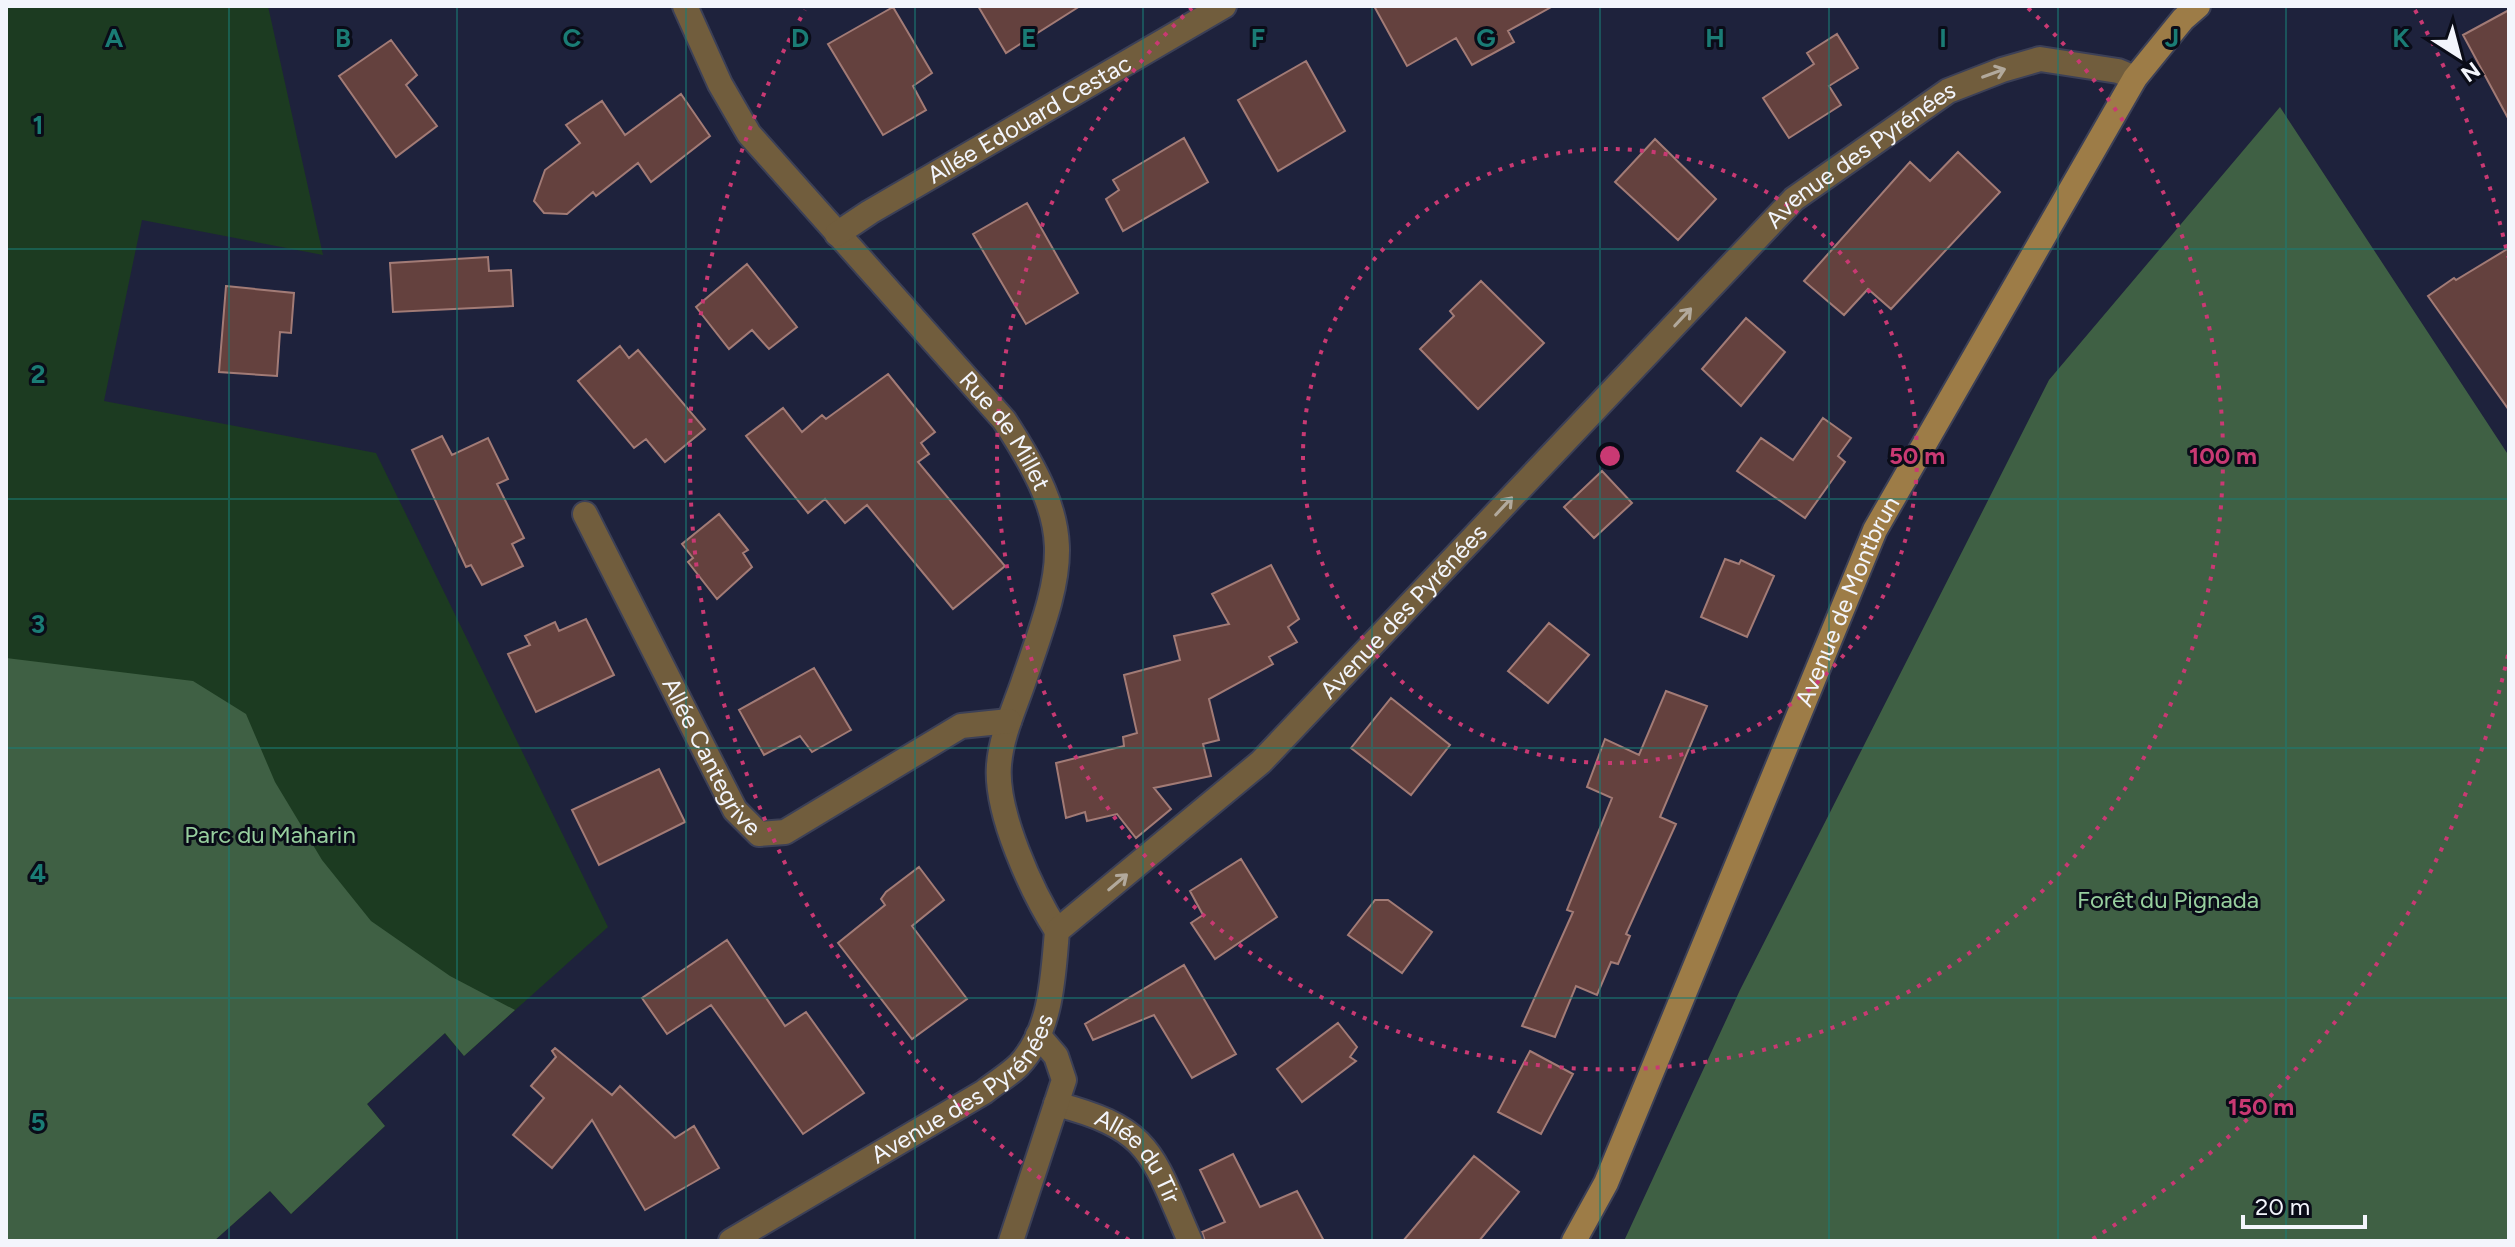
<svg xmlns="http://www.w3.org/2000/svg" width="2515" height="1247" viewBox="0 0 2515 1247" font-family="Figtree,sans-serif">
  <rect width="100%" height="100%" fill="#1e223c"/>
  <path fill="#1c3b21" d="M 6,6 L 268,6 L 323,255 L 142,220 L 104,401 L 376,453 L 608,927 L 464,1056 L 444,1033 L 367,1104 L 385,1126 L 291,1214 L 270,1191 L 214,1241 L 6,1241 Z"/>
  <path fill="#3f6044" d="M 2280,107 L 2509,456 L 2509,1241 L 1624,1241 L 1740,990 L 2049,380 Z
    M 6,658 L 193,681 L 246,714 L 275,782 L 322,860 L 371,921 L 450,976 L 515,1010 L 464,1056 L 445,1033 L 367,1104 L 385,1126 L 291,1214 L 270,1191 L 214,1241 L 6,1241 Z"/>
  <path fill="#64413e" stroke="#a27b76" stroke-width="2" d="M 978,6 L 1080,6 L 1006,53 Z
    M 1374,6 L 1553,6 L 1508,31 L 1514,42 L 1472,65 L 1456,38 L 1407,66 Z
    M 893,7 L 932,73 L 913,86 L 926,110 L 883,135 L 828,44 Z
    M 2509,10 L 2509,120 L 2463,35 Z
    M 1837,34 L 1858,68 L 1829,86 L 1841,105 L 1789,138 L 1763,98 L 1814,64 L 1807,53 Z
    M 391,40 L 417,75 L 406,85 L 437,126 L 396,157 L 339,76 Z
    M 1306,61 L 1345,131 L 1278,171 L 1238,100 Z
    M 681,94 L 710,136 L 651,182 L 638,163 L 596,196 L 593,192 L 567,214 L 544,213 L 534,201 L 545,170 L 580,143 L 566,125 L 602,101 L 625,135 Z
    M 1184,138 L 1208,182 L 1123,231 L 1106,199 L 1119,190 L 1113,180 Z
    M 1655,139 L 1716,199 L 1678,240 L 1615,182 Z
    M 1958,152 L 2000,192 L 1891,309 L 1868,289 L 1844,315 L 1804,281 L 1910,162 L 1930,181 Z
    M 1027,203 L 1078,293 L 1026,324 L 973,234 Z
    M 2509,248 L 2509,410 L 2428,296 L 2454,278 L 2456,280 Z
    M 488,257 L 489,271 L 511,270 L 513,306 L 393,312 L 390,263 Z
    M 747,264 L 797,327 L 769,349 L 752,330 L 729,349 L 696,307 Z
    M 1481,281 L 1544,343 L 1478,409 L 1420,349 L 1454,316 L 1450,311 Z
    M 226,286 L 294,293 L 291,333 L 280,332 L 277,376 L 219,372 Z
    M 1746,318 L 1785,352 L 1741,406 L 1702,369 Z
    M 620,346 L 629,358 L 638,350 L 705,429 L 665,462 L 646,439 L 634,448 L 578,381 Z
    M 888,374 L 935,432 L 921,443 L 929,454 L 918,462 L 1005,566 L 953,609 L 867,505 L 845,523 L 825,499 L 808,513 L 746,436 L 783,408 L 802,432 L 822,415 L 826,419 Z
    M 1823,418 L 1851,438 L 1838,456 L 1845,462 L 1805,518 L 1737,471 L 1761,438 L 1793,460 Z
    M 442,436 L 452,455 L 488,438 L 508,479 L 497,484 L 524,538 L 512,544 L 523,566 L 482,585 L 471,565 L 466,567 L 412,450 Z
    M 1602,471 L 1632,503 L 1594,538 L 1564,507 Z
    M 719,514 L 748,550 L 743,553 L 752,567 L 717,599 L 688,562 L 693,558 L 682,544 Z
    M 1725,559 L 1739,564 L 1741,560 L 1774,576 L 1747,637 L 1701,617 Z
    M 1271,565 L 1299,619 L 1288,627 L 1297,642 L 1269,657 L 1273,664 L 1209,699 L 1219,740 L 1203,744 L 1211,776 L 1154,788 L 1171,809 L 1136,838 L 1117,814 L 1087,821 L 1085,812 L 1066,818 L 1056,763 L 1124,746 L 1123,737 L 1137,733 L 1124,675 L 1180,660 L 1174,636 L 1229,624 L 1212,594 Z
    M 586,619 L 614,675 L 536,712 L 508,654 L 530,645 L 525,636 L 555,622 L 559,631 Z
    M 1549,623 L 1589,655 L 1548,703 L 1508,671 Z
    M 814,668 L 851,730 L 812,752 L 800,736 L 764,755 L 739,710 Z
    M 1666,691 L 1707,706 L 1660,817 L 1676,824 L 1626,934 L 1630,936 L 1618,964 L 1611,962 L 1597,995 L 1576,986 L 1555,1037 L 1522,1026 L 1573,912 L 1567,910 L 1612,798 L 1587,787 L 1605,739 L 1639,755 Z
    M 1391,698 L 1450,745 L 1411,795 L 1351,748 Z
    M 659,769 L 685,822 L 599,865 L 572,810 Z
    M 1241,859 L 1277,917 L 1215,959 L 1191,923 L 1203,915 L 1190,891 Z
    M 919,867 L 944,900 L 912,926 L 967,999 L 912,1039 L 838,943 L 885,905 L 881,899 L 886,892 Z
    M 1375,900 L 1388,900 L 1432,932 L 1402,973 L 1348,935 Z
    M 727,940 L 785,1026 L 806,1012 L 864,1093 L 803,1134 L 711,1005 L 667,1034 L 642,998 Z
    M 1184,965 L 1236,1054 L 1192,1078 L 1154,1015 L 1093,1040 L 1085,1024 Z
    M 1338,1023 L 1357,1047 L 1350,1057 L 1356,1061 L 1302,1102 L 1277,1069 Z
    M 555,1048 L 612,1095 L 620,1086 L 675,1138 L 694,1126 L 719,1168 L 645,1210 L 592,1120 L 552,1168 L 513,1135 L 544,1098 L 531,1086 L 556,1057 L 552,1051 Z
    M 1530,1051 L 1573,1074 L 1541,1134 L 1498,1112 Z
    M 1233,1154 L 1260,1207 L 1297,1191 L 1324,1241 L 1205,1241 L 1202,1232 L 1225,1222 L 1200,1170 Z
    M 1474,1156 L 1519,1192 L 1479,1241 L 1403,1241 Z"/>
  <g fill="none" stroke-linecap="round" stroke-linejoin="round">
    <defs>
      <g id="street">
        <path id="s1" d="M 685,6 L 720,84 L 749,134 L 1004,420 C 1078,533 1065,562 1023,683 C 1014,709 1001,737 999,765 C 995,812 1032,892 1057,931"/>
        <path id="s2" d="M 837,234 L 870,212 L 1224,6"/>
        <path id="s3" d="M 585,514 L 735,810 L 759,834 L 785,832 L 961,726 L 1009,721"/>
        <path id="s4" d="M 1056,1104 C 1153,1129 1152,1155 1190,1241"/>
        <path id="s5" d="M 731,1241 L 984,1092 C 995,1083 1009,1075 1019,1065 C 1052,1030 1053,976 1057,931 L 1261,762 L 1794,199 L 1948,91 L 2002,70 L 2040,59 L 2118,71 L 2135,78"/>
        <path d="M 1011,1241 L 1064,1080 L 1056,1056 L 1038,1035"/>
      </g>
      <g id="secondary">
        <path id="s6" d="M 1574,1241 L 1606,1183 L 1875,530 L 2135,78 L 2183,19 L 2198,6"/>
      </g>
    </defs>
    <use href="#street" stroke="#3c4057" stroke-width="28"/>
    <use href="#secondary" stroke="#3c4057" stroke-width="28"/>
    <use href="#street" stroke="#715d3d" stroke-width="24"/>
    <use href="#secondary" stroke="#9d7c47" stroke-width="24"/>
  </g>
  <defs><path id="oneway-shaft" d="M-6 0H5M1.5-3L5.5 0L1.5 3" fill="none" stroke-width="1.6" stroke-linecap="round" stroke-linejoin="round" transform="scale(2)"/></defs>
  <g stroke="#b2a99c">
    <use href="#oneway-shaft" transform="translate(1994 73) rotate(-20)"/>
    <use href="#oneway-shaft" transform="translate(1683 317) rotate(-47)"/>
    <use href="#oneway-shaft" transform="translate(1504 506) rotate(-47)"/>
    <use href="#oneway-shaft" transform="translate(1118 882) rotate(-40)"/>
  </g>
  <path fill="none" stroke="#1a7c75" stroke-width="2" stroke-opacity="0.55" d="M 229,6 L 229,1241M 457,6 L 457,1241M 686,6 L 686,1241M 915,6 L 915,1241M 1143,6 L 1143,1241M 1372,6 L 1372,1241M 1600,6 L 1600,1241M 1829,6 L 1829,1241M 2058,6 L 2058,1241M 2286,6 L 2286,1241M 6,249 L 2509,249M 6,499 L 2509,499M 6,748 L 2509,748M 6,998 L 2509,998"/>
  <g fill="none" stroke="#c93973" stroke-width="4" stroke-dasharray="4 8">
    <circle cx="1610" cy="456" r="307"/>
    <path d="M2028 8A613 613 0 1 1 1192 8"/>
    <path d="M2508 655A920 920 0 0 1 2091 1240M1129 1240A920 920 0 0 1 805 10M2415 10A920 920 0 0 1 2508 257"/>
  </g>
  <g text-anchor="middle" stroke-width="6" stroke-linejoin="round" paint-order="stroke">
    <g font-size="24" fill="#f3f5fc" stroke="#0a0c18">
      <text dy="8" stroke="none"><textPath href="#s2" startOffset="224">Allée Edouard Cestac</textPath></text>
      <text dy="8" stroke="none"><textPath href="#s5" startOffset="1600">Avenue des Pyrénées</textPath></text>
      <text dy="8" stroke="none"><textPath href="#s1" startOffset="536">Rue de Millet</textPath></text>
      <text dy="8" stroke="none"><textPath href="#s6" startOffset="696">Avenue de Montbrun</textPath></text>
      <text dy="8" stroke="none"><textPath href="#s5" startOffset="952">Avenue des Pyrénées</textPath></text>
      <text dy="8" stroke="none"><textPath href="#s3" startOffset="274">Allée Cantegrive</textPath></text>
      <text dy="8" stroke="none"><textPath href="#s5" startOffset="280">Avenue des Pyrénées</textPath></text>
      <text dy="8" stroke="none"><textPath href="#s4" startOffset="102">Allée du Tir</textPath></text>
    </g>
    <g font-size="24" fill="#97cf9e" stroke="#0a0c18">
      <text x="270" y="843">Parc du Maharin</text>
      <text x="2168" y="908">Forêt du Pignada</text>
    </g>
  </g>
  <g font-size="26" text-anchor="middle" font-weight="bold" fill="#1a7c75" stroke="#0a0c18" stroke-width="6" stroke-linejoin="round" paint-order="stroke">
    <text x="114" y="47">A</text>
    <text x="343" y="47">B</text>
    <text x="572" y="47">C</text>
    <text x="800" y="47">D</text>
    <text x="1029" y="47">E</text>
    <text x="1258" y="47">F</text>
    <text x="1486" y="47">G</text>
    <text x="1715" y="47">H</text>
    <text x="1943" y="47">I</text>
    <text x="2172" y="47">J</text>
    <text x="2401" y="47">K</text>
    <text x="38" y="134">1</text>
    <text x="38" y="383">2</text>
    <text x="38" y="633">3</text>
    <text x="38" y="882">4</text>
    <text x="38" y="1131">5</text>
  </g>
  <circle cx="1610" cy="456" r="12" fill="#c93973" stroke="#0a0c18" stroke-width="4"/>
  <g font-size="24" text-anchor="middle" font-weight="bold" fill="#c93973" stroke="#0a0c18" stroke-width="6" stroke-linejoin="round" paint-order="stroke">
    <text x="1917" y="464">50 m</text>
    <text x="2223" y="464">100 m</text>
    <text x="2261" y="1115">150 m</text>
  </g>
  <rect width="2515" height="1247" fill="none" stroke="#f3f5fc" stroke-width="16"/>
  <g transform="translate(2459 56) rotate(144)" stroke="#0a0c18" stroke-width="6" paint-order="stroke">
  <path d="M0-6L14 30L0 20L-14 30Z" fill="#f3f5fc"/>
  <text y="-12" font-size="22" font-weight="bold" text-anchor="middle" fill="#f3f5fc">N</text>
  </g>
  <path d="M2243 1215v12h122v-12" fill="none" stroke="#f3f5fc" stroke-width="4"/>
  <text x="2255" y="1215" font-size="24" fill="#f3f5fc" stroke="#0a0c18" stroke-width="6" paint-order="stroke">20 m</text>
</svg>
